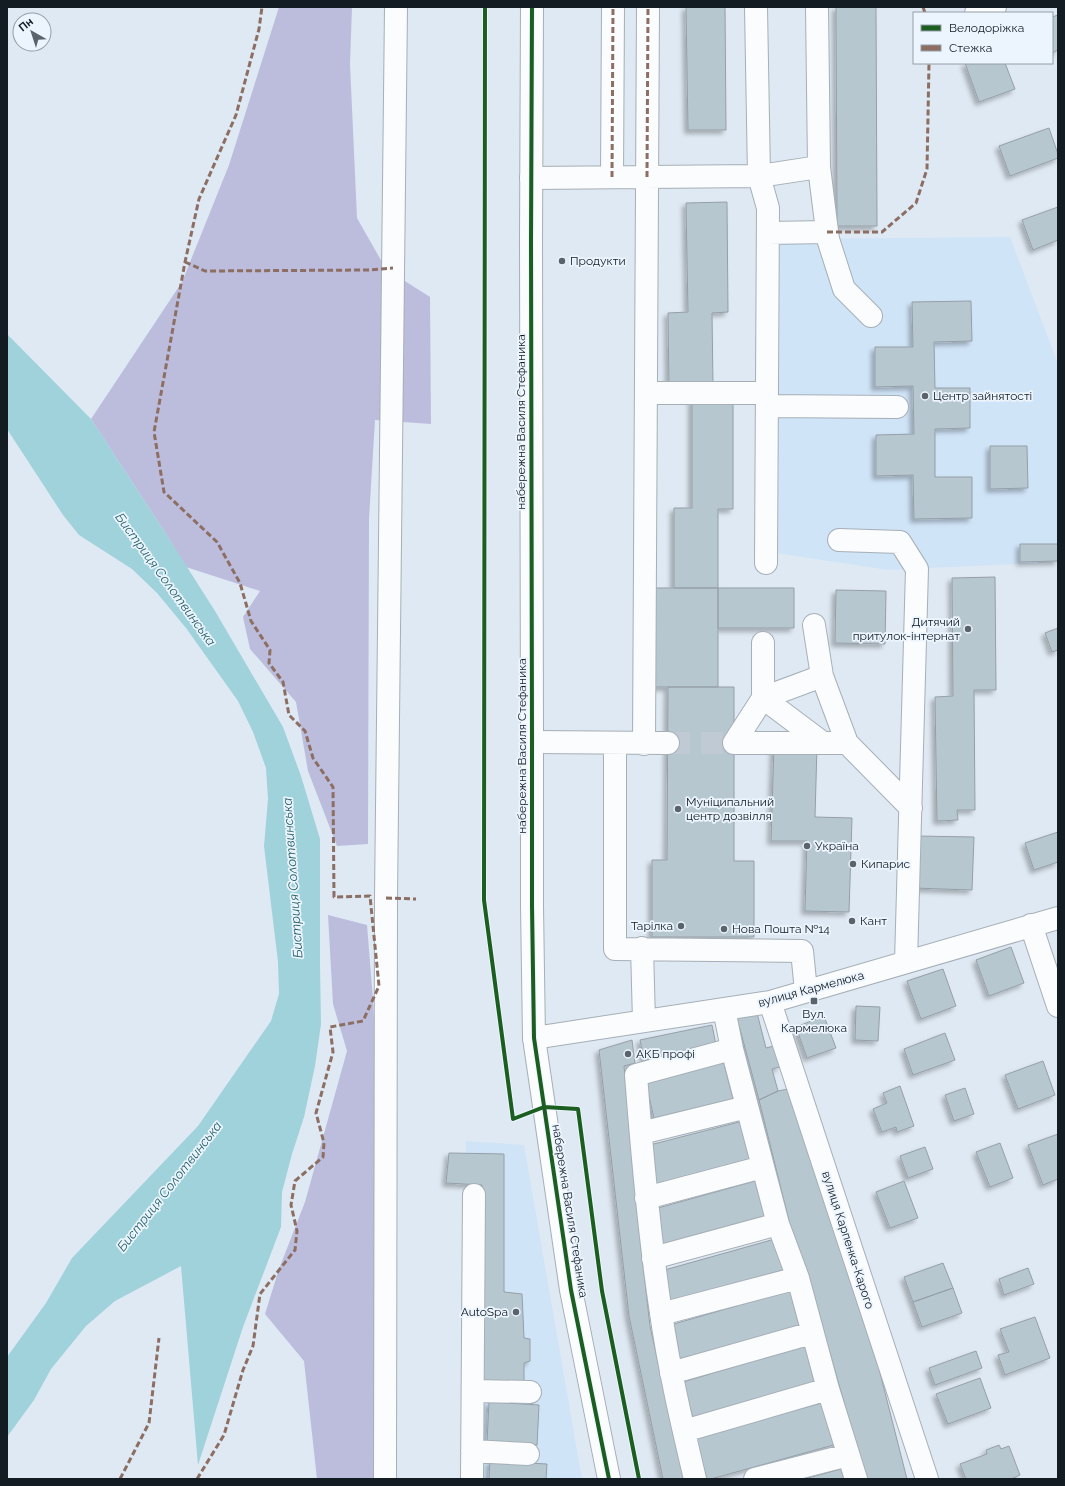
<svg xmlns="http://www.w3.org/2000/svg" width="1065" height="1486" viewBox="0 0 1065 1486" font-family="Raleway,sans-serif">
  <defs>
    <filter id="shadow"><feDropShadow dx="-3.5" dy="3.5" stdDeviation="2" flood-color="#0004"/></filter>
  </defs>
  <rect width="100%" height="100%" fill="#dfe9f3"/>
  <path fill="#d0e4f8" d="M 1010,237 L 1058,364 L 1058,562 L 888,570 L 776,553 L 778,239 Z
    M 466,1141 L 524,1145 L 582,1479 L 464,1479 Z"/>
  <path fill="#bcbddc" d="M 279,7 L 352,7 L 350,64 L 357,218 L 386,269 L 430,297 L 431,424 L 375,420 L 369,519 L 368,844 L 337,846 L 308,771 L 296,702 L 250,649 L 243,617 L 260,591 L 186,567 L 166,534 L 91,419 L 182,282 L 229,165 Z
    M 328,915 L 367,925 L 373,1000 L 379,1114 L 375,1479 L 317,1479 L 304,1361 L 265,1314 L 279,1269 L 305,1202 L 347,1051 L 333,1004 Z"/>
  <path fill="#9fd2db" d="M 7,334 L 91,419 L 166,534 L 215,611 L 283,727 L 301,776 L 320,839 L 320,966 L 321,1024 L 315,1066 L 304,1117 L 292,1154 L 282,1192 L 281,1227 L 243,1327 L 198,1465 L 181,1266 L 115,1301 L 86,1326 L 51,1369 L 34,1400 L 7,1437 L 7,1357 L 46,1303 L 72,1258 L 198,1126 L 271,1021 L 279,994 L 278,962 L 264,846 L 268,799 L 266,768 L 253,732 L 238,701 L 186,628 L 157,593 L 132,569 L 79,535 L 63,515 L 7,429 Z"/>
  <path fill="#b7c7d0" stroke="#959fa7" filter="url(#shadow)" d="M 686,7 L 725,7 L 726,130 L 688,130 Z
    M 836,7 L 876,7 L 877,226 L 837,226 Z
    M 1058,15 L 1058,50 L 1052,53 L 1052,17 Z
    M 965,63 L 1005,63 L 1015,89 L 979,102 Z
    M 1049,128 L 1058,154 L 1058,158 L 1010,176 L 999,146 Z
    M 727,202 L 728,312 L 712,313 L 713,387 L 669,388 L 668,313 L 688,312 L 686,203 Z
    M 1058,207 L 1058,240 L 1033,250 L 1022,220 Z
    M 971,301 L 972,341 L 934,342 L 935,388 L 970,388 L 970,428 L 935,429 L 935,477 L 972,477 L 972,518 L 914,519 L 913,475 L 876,476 L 876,435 L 914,434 L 913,386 L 875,387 L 875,347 L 913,347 L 912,302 Z
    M 692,399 L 733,399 L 733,509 L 718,509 L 718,588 L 674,588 L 674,508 L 692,508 Z
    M 990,446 L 1027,446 L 1028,488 L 990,489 Z
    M 1020,544 L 1058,544 L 1058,561 L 1020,562 Z
    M 995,577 L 996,690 L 974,690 L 975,810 L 957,810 L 958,820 L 937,821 L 935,697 L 953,696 L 952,578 Z
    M 655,588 L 718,588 L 718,687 L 654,687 Z
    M 718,588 L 794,588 L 794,628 L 718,628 Z
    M 836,590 L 886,591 L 885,644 L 835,643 Z
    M 1058,628 L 1058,650 L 1052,652 L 1045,633 Z
    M 668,687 L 734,687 L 734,861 L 754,861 L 754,937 L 652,937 L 652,860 L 667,860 Z
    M 774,745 L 817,746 L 815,817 L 852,818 L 849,912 L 805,911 L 807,841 L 771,841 Z
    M 1058,832 L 1058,862 L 1034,870 L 1025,843 Z
    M 915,836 L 974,837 L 972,890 L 914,888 Z
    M 1011,947 L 1024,983 L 989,996 L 976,960 Z
    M 943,969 L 956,1006 L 921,1019 L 907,981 Z
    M 856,1006 L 880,1007 L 878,1041 L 855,1040 Z
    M 757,1013 L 766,1048 L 774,1046 L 780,1067 L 772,1069 L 778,1091 L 759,1100 L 737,1018 Z
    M 824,1016 L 836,1048 L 807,1058 L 796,1027 Z
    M 712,1025 L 716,1045 L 644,1060 L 640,1040 Z
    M 945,1033 L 955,1060 L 913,1075 L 904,1049 Z
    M 632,1040 L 635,1063 L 624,1066 L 642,1256 L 650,1326 L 684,1479 L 663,1479 L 629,1316 L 599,1050 Z
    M 723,1060 L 733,1099 L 654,1118 L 645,1079 Z
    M 1043,1061 L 1055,1095 L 1018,1109 L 1005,1075 Z
    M 900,1086 L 914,1126 L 897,1132 L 896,1127 L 882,1132 L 873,1109 L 887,1103 L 883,1093 Z
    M 965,1088 L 974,1114 L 954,1121 L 945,1095 Z
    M 788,1089 L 879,1369 L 907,1479 L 866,1479 L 823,1329 L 793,1237 L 759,1100 L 778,1091 Z
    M 743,1121 L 753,1158 L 656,1184 L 646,1146 Z
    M 1058,1134 L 1058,1179 L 1043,1185 L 1028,1145 Z
    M 1000,1143 L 1013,1178 L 990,1187 L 976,1152 Z
    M 925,1147 L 933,1169 L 908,1178 L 900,1156 Z
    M 449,1153 L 504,1154 L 504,1292 L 522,1294 L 524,1338 L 530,1339 L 530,1361 L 524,1363 L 524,1382 L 483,1383 L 482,1185 L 446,1183 Z
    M 755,1181 L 765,1217 L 661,1245 L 651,1210 Z
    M 904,1181 L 918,1218 L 890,1228 L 876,1192 Z
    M 775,1239 L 783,1270 L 669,1302 L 661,1271 Z
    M 943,1263 L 953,1288 L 913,1302 L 904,1277 Z
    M 1028,1268 L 1034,1284 L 1004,1295 L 999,1279 Z
    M 953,1288 L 962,1313 L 922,1327 L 913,1302 Z
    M 795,1289 L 804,1324 L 677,1361 L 667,1326 Z
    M 1035,1317 L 1050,1358 L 1005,1375 L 998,1355 L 1009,1352 L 1000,1329 Z
    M 807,1345 L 818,1382 L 693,1418 L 683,1382 Z
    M 976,1351 L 982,1368 L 935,1385 L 929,1368 Z
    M 980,1378 L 991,1408 L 948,1424 L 936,1394 Z
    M 489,1402 L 539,1405 L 537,1445 L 487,1443 Z
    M 825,1402 L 837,1444 L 711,1479 L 707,1479 L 695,1438 Z
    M 999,1445 L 1001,1449 L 1009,1446 L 1020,1475 L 1011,1479 L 966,1479 L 960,1464 L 987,1454 L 986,1450 Z
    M 490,1461 L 547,1464 L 546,1479 L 489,1479 Z
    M 841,1469 L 844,1479 L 804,1479 Z"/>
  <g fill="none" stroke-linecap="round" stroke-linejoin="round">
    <path stroke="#c0cad4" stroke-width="22" stroke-dasharray="22 11" stroke-linecap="butt" d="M 668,743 L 734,743"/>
    <defs>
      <path id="minor" d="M 756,7 L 759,176 L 768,208 L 766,563
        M 817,7 L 819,167 L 828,239 L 844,289 L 871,316
        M 976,13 L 995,7
        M 612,177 L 613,7
        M 531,178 L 759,176 L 819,167
        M 768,233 L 827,232
        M 646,393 L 767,393
        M 767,406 L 897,407
        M 839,540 L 900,542 L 917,569 L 906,962
        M 814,625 L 822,676 L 847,743
        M 763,643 L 763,698 L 823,743
        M 532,742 L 668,743
        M 615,743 L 615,949 L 802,951 L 806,991
        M 734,743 L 847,743 L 911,808
        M 734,743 L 763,698 L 822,676
        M 644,744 L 648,7
        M 1031,925 L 1058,1006
        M 642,948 L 644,1021
        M 770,1002 L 927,1479
        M 724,1009 L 732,1049 L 778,1224 L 798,1278 L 828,1389 L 856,1479
        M 534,1038 L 770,1002 L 1058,918
        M 641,1133 L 747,1107
        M 646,1198 L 763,1167
        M 653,1258 L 778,1224
        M 661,1314 L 798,1278
        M 671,1373 L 812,1333
        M 473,1391 L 530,1392
        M 684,1431 L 828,1389
        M 472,1451 L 528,1454
        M 385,1479 L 386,898 L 396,7
        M 472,1479 L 474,1195
        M 695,1479 C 682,1424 669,1369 661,1313 C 649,1234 642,1154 636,1075 L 732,1049
        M 755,1479 L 848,1455"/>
      <path id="major" d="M 532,7 L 531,240 L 532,742 L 532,906 L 534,1038 L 571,1290 L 609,1479"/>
    </defs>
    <use href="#minor" stroke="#a6afb7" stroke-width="24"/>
    <use href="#major" stroke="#a6afb7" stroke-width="24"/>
    <use href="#minor" stroke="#fafcfd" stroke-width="22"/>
    <use href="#major" stroke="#fafcfd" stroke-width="22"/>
    <path stroke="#8d6e63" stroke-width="3" stroke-dasharray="6 3" stroke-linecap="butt" d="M 923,7 L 925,13
      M 612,177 L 613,7
      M 647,177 L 648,7
      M 827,232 L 882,232 L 916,203 L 927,169 L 929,63
      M 185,262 L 205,271 L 368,270 L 393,268
      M 386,898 L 416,899
      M 120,1479 L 149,1423 L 159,1338
      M 197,1479 L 224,1435 L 243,1370 L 253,1346 L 260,1294 L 295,1250 L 297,1231 L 291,1205 L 295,1181 L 323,1157 L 324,1143 L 316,1113 L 333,1052 L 330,1027 L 363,1021 L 379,986 L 370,896 L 334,897 L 333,787 L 313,758 L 305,731 L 289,715 L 283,682 L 269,663 L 270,650 L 251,621 L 240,583 L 217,542 L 164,492 L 154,432 L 185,262 L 199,199 L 236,115 L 259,29 L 262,7"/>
    <defs>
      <path id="cycleway" d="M 485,7 L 484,900 L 513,1119 L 544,1107 L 578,1109 L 602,1291 L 639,1479
        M 532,7 L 531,240 L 532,742 L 532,906 L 534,1038 L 571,1290 L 609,1479"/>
    </defs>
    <use href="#cycleway" stroke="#ecf5fe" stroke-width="6"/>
    <use href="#cycleway" stroke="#1b5e20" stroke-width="4"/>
  </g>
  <g fill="#5a636c" stroke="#ecf5fe" stroke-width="1.5">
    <circle cx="562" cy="261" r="4"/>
    <circle cx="925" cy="396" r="4"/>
    <circle cx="968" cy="629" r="4"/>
    <circle cx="678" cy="809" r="4"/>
    <circle cx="807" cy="846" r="4"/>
    <circle cx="853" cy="864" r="4"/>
    <circle cx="852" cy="921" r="4"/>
    <circle cx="681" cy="926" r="4"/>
    <circle cx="724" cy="929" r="4"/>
    <rect x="810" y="997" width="8" height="8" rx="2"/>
    <circle cx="628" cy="1054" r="4"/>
    <circle cx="516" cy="1312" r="4"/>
  </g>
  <g text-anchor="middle" stroke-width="3.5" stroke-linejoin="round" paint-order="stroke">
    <g font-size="12" fill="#131b23" stroke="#ecf5fe" text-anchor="start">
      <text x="570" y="265">Продукти</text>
      <text x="933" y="400">Центр зайнятості</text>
      <text x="960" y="626" text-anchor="end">Дитячий<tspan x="960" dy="14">притулок-інтернат</tspan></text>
      <text x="686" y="806">Муніципальний<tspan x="686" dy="14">центр дозвілля</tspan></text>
      <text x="815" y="850">Україна</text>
      <text x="861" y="868">Кипарис</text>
      <text x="860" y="925">Кант</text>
      <text x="673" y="930" text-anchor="end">Тарілка</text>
      <text x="732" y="933">Нова Пошта №14</text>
      <text x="814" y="1018" text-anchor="middle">Вул.<tspan x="814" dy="14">Кармелюка</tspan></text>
      <text x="636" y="1058">АКБ профі</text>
      <text x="508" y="1316" text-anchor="end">AutoSpa</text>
    </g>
    <g font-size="12" fill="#131b23" stroke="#ecf5fe">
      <text transform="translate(521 422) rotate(-90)" y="4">набережна Василя Стефаника</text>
      <text transform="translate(522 746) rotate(-90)" y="4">набережна Василя Стефаника</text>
      <text transform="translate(811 989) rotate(-15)" y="4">вулиця Кармелюка</text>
      <text transform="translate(570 1211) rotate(81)" y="4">набережна Василя Стефаника</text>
      <text transform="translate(848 1240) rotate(72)" y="4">вулиця Карпенка-Карого</text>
    </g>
    <g font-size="13" font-style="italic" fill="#265f67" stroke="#ecf5fe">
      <text transform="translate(166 579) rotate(54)" y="5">Бистриця Солотвинська</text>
      <text transform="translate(292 878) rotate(-94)" y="5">Бистриця Солотвинська</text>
      <text transform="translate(169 1186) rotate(-52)" y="5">Бистриця Солотвинська</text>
    </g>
  </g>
  <rect width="1065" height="1486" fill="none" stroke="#131b23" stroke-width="16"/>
  <rect x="913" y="12" width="140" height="52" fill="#ecf5fe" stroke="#959ea6"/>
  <rect x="921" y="25" width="20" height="6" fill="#1b5e20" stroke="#959ea6"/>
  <text x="949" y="32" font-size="12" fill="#131b23">Велодоріжка</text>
  <rect x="921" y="45" width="20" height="6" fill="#8d6e63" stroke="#959ea6"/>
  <text x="949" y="52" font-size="12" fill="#131b23">Стежка</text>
  <g transform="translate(32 32) rotate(321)"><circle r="19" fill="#ecf5fe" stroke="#959ea6"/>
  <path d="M0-3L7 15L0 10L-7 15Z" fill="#5a636c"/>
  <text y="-6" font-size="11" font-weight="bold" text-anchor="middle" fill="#131b23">Пн</text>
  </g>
</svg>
